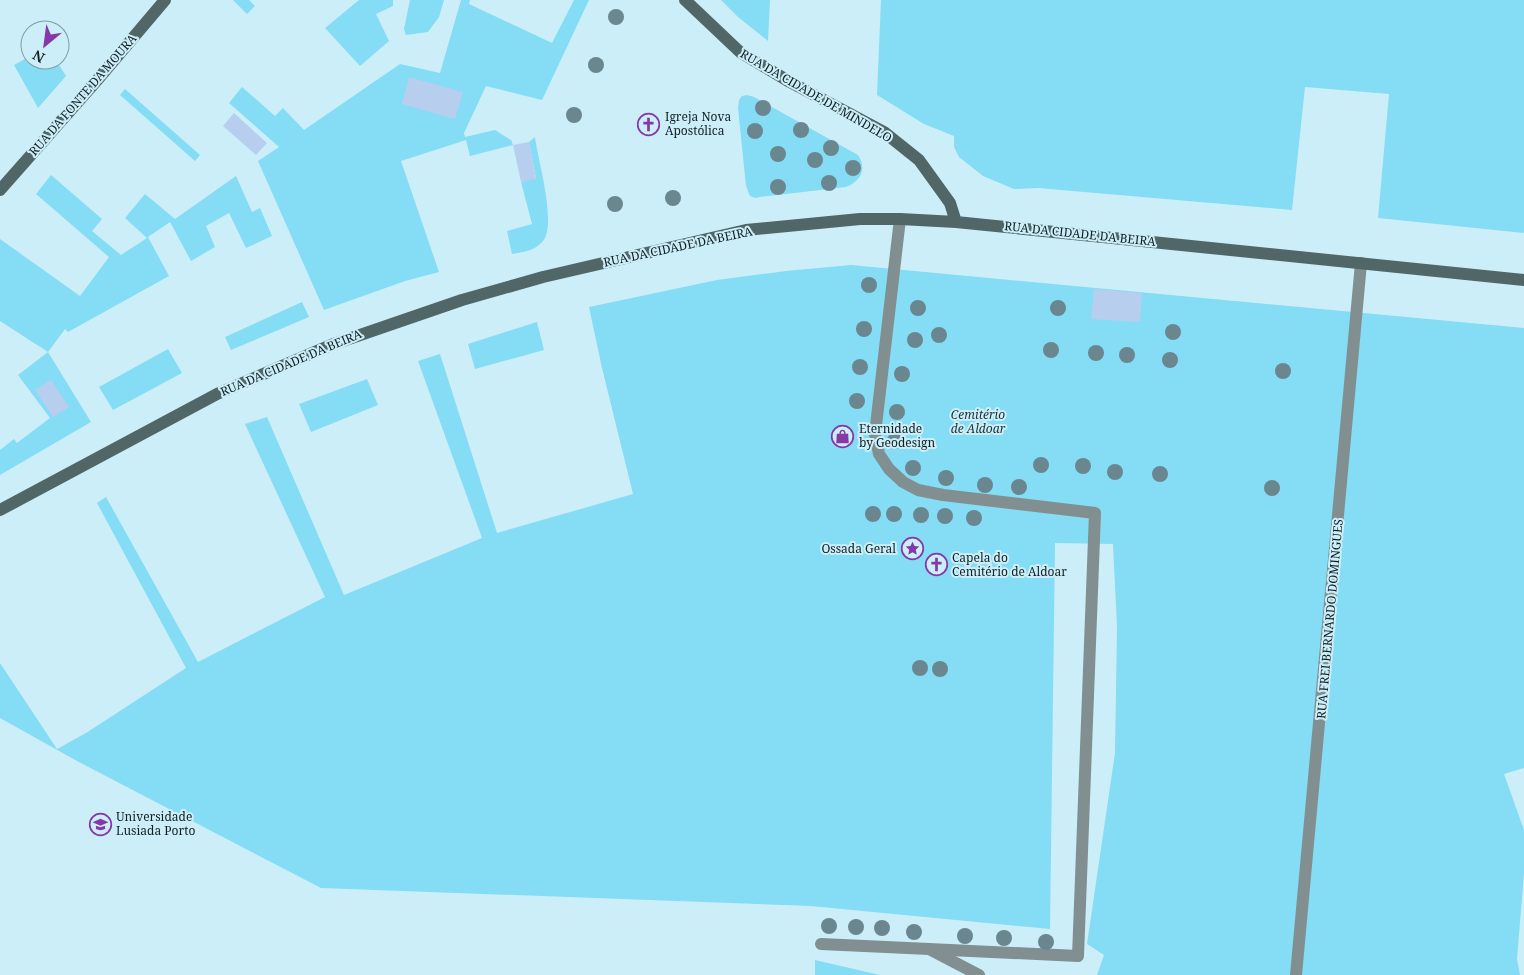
<svg xmlns="http://www.w3.org/2000/svg" width="1524" height="975" viewBox="0 0 1524 975" font-family="'Noto Serif',serif">
  <rect width="100%" height="100%" fill="#cceef9"/>
  <path fill="#85dcf5" d="M 233,0 L 249,0 L 255,6 L 247,14 Z
    M 359,0 L 393,0 L 393,6 L 376,14 L 389,41 L 360,66 L 325,28 Z
    M 410,0 L 444,0 L 439,17 L 428,32 L 406,35 L 404,29 Z
    M 461,0 L 470,0 L 469,4 L 552,43 L 574,0 L 589,0 L 542,100 L 486,86 L 464,133 L 465,137 L 495,130 L 511,140 L 513,145 L 470,156 L 466,140 L 401,161 L 439,272 L 405,281 L 324,310 L 258,161 L 279,147 L 229,103 L 242,87 L 275,116 L 283,108 L 304,130 L 400,64 L 440,73 Z
    M 721,0 L 770,0 L 768,41 L 738,17 Z
    M 881,0 L 1524,0 L 1524,233 L 1378,218 L 1389,94 L 1305,87 L 1292,210 L 1038,188 L 1014,189 L 983,176 L 959,157 L 954,147 L 954,136 L 924,124 L 877,95 Z
    M 30,56 L 30,60 L 56,60 L 66,76 L 38,108 L 14,65 Z
    M 125,89 L 200,155 L 195,161 L 120,95 Z
    M 747,95 L 754,97 L 858,155 C 867,169 861,181 846,187 L 760,197 L 755,198 L 750,196 L 746,186 L 738,108 L 739,100 L 742,96 Z
    M 535,137 C 538,160 557,225 543,241 C 535,251 523,252 512,254 L 507,231 L 532,224 L 521,182 L 536,178 L 529,142 Z
    M 51,175 L 102,219 L 92,231 L 121,255 L 147,238 L 125,218 L 145,194 L 175,219 L 236,176 L 252,212 L 260,208 L 272,236 L 246,248 L 229,213 L 206,226 L 215,247 L 191,261 L 170,222 L 148,237 L 169,276 L 68,332 L 65,329 L 48,352 L 91,422 L 0,475 L 0,450 L 14,439 L 17,443 L 50,418 L 18,375 L 48,352 L 0,321 L 0,239 L 80,296 L 109,257 L 36,194 Z
    M 851,265 L 1524,328 L 1524,768 L 1504,774 L 1524,830 L 1524,873 L 1517,959 L 1520,975 L 1097,975 L 1104,955 L 1087,944 L 1115,753 L 1117,627 L 1113,544 L 1055,543 L 1050,929 L 811,906 L 321,888 L 77,761 L 0,718 L 0,663 L 57,749 L 86,733 L 186,668 L 97,503 L 106,497 L 198,662 L 325,597 L 245,424 L 267,417 L 344,595 L 482,538 L 418,361 L 440,354 L 497,533 L 633,494 L 602,368 L 589,307 L 717,280 L 786,271 Z
    M 302,302 L 309,317 L 231,350 L 225,337 Z
    M 537,322 L 544,350 L 475,369 L 468,344 Z
    M 168,349 L 182,373 L 113,410 L 99,387 Z
    M 367,379 L 378,405 L 311,432 L 299,404 Z
    M 815,960 L 880,975 L 815,975 Z"/>
  <path fill="#b7ceee" d="M 409,77 L 463,92 L 455,119 L 402,104 Z
    M 234,113 L 267,143 L 256,155 L 223,126 Z
    M 529,142 L 536,179 L 521,182 L 513,145 Z
    M 1094,289 L 1142,293 L 1140,322 L 1091,319 Z
    M 51,380 L 69,407 L 53,417 L 35,390 Z"/>
  <g fill="none" stroke-linecap="round" stroke-linejoin="round">
    <path stroke="#818f90" stroke-width="12" d="M 900,219 L 875,434 L 879,454 L 889,469 L 903,482 L 918,490 L 943,495 L 1095,513 L 1078,956 L 929,949"/>
    <path stroke="#818f90" stroke-width="12" d="M 821,944 L 929,949 L 979,975
      M 1296,975 L 1361,263"/>
    <path stroke="#506667" stroke-width="12" d="M 685,0 L 740,52 L 790,82 L 884,132 L 919,160 L 950,203 L 956,222
      M 0,190 L 99,78 L 165,0
      M 0,510 L 217,394 L 331,345 L 462,300 L 543,277 L 746,230 L 860,219 L 900,219 L 956,222 L 1524,280"/>
  </g>
  <g fill="#6a868f">
    <circle cx="616" cy="17" r="8"/>
    <circle cx="596" cy="65" r="8"/>
    <circle cx="763" cy="108" r="8"/>
    <circle cx="574" cy="115" r="8"/>
    <circle cx="801" cy="130" r="8"/>
    <circle cx="755" cy="131" r="8"/>
    <circle cx="831" cy="148" r="8"/>
    <circle cx="778" cy="154" r="8"/>
    <circle cx="815" cy="160" r="8"/>
    <circle cx="853" cy="168" r="8"/>
    <circle cx="829" cy="183" r="8"/>
    <circle cx="778" cy="187" r="8"/>
    <circle cx="673" cy="198" r="8"/>
    <circle cx="615" cy="204" r="8"/>
    <circle cx="869" cy="285" r="8"/>
    <circle cx="918" cy="308" r="8"/>
    <circle cx="1058" cy="308" r="8"/>
    <circle cx="864" cy="329" r="8"/>
    <circle cx="1173" cy="332" r="8"/>
    <circle cx="939" cy="335" r="8"/>
    <circle cx="915" cy="340" r="8"/>
    <circle cx="1051" cy="350" r="8"/>
    <circle cx="1096" cy="353" r="8"/>
    <circle cx="1127" cy="355" r="8"/>
    <circle cx="1170" cy="360" r="8"/>
    <circle cx="860" cy="367" r="8"/>
    <circle cx="1283" cy="371" r="8"/>
    <circle cx="902" cy="374" r="8"/>
    <circle cx="857" cy="401" r="8"/>
    <circle cx="897" cy="412" r="8"/>
    <circle cx="895" cy="441" r="8"/>
    <circle cx="1041" cy="465" r="8"/>
    <circle cx="1083" cy="466" r="8"/>
    <circle cx="913" cy="468" r="8"/>
    <circle cx="1115" cy="472" r="8"/>
    <circle cx="1160" cy="474" r="8"/>
    <circle cx="946" cy="478" r="8"/>
    <circle cx="985" cy="485" r="8"/>
    <circle cx="1019" cy="487" r="8"/>
    <circle cx="1272" cy="488" r="8"/>
    <circle cx="873" cy="514" r="8"/>
    <circle cx="894" cy="514" r="8"/>
    <circle cx="921" cy="515" r="8"/>
    <circle cx="945" cy="516" r="8"/>
    <circle cx="974" cy="518" r="8"/>
    <circle cx="920" cy="668" r="8"/>
    <circle cx="940" cy="669" r="8"/>
    <circle cx="829" cy="926" r="8"/>
    <circle cx="856" cy="927" r="8"/>
    <circle cx="882" cy="928" r="8"/>
    <circle cx="914" cy="932" r="8"/>
    <circle cx="965" cy="936" r="8"/>
    <circle cx="1004" cy="938" r="8"/>
    <circle cx="1046" cy="942" r="8"/>
  </g>
  <defs>
    <symbol id="church-ring" viewBox="-11 -11 22 22"><circle r="9.5" fill="#cceef9" stroke="#8638a8" stroke-width="1.5"/><path d="M-1.2-6h2.4v3.5h3.3v2.4h-3.3V6h-2.4V-.1h-3.3v-2.4h3.3Z" fill="#8638a8"/></symbol>
    <symbol id="shop-ring" viewBox="-11 -11 22 22"><circle r="9.5" fill="#cceef9" stroke="#8638a8" stroke-width="1.5"/><path d="M-5-2.5h2.3a2.7 3.5 0 0 1 5.4 0H5L5.5 6h-11ZM-1.5-2.5h3a1.5 2.3 0 0 0-3 0Z" fill="#8638a8"/></symbol>
    <symbol id="sight-ring" viewBox="-11 -11 22 22"><circle r="9.5" fill="#cceef9" stroke="#8638a8" stroke-width="1.5"/><path d="M0-6L1.8-2.2L6-1.7L2.9 1.2L3.7 5.4L0 3.3L-3.7 5.4L-2.9 1.2L-6-1.7L-1.8-2.2Z" fill="#8638a8"/></symbol>
    <symbol id="university-ring" viewBox="-11 -11 22 22"><circle r="9.5" fill="#cceef9" stroke="#8638a8" stroke-width="1.5"/><path d="M0-5L7-2L0 1L-7-2ZM-4 1L0 2.5L4 1V4Q0 6-4 4Z" fill="#8638a8"/></symbol>
  </defs>
  <g fill-rule="evenodd">
    <use href="#church-ring" x="636" y="112" width="25" height="25"/>
    <use href="#shop-ring" x="830" y="424" width="25" height="25"/>
    <use href="#sight-ring" x="900" y="536" width="25" height="25"/>
    <use href="#church-ring" x="924" y="552" width="25" height="25"/>
    <use href="#university-ring" x="88" y="812" width="25" height="25"/>
  </g>
  <g text-anchor="middle" stroke-width="4" stroke-linejoin="round" paint-order="stroke">
    <g font-size="12" fill="#121f22" stroke="#cceef9">
      <text transform="translate(83 95) rotate(-49)" y="4">RUA DA FONTE DA MOURA</text>
      <text transform="translate(816 96) rotate(30)" y="4">RUA DA CIDADE DE MINDELO</text>
      <text transform="translate(1080 234) rotate(6)" y="4">RUA DA CIDADE DA BEIRA</text>
      <text transform="translate(678 247) rotate(-12)" y="4">RUA DA CIDADE DA BEIRA</text>
      <text transform="translate(291 363) rotate(-23)" y="4">RUA DA CIDADE DA BEIRA</text>
      <text transform="translate(1330 619) rotate(-85)" y="4">RUA FREI BERNARDO DOMINGUES</text>
    </g>
    <g font-size="12" fill="#121f22" stroke="#cceef9" text-anchor="start">
      <text x="665" y="121">Igreja Nova<tspan x="665" dy="14">Apostólica</tspan></text>
      <text x="859" y="433">Eternidade<tspan x="859" dy="14">by Geodesign</tspan></text>
      <text x="896" y="553" text-anchor="end">Ossada Geral</text>
      <text x="952" y="562">Capela do<tspan x="952" dy="14">Cemitério de Aldoar</tspan></text>
      <text x="116" y="821">Universidade<tspan x="116" dy="14">Lusiada Porto</tspan></text>
    </g>
    <g font-size="12" font-style="italic" fill="#193138" stroke="#cceef9">
      <text x="978" y="419">Cemitério<tspan x="978" dy="14">de Aldoar</tspan></text>
    </g>
  </g>
  <g transform="translate(45 45) rotate(209)"><circle r="24" fill="#cceef9" stroke="#829ba3"/>
  <path d="M0-4L9 19L0 12L-9 19Z" fill="#8638a8"/>
  <text y="-8" font-size="14" font-weight="bold" text-anchor="middle" fill="#121f22">N</text>
  </g>
</svg>
